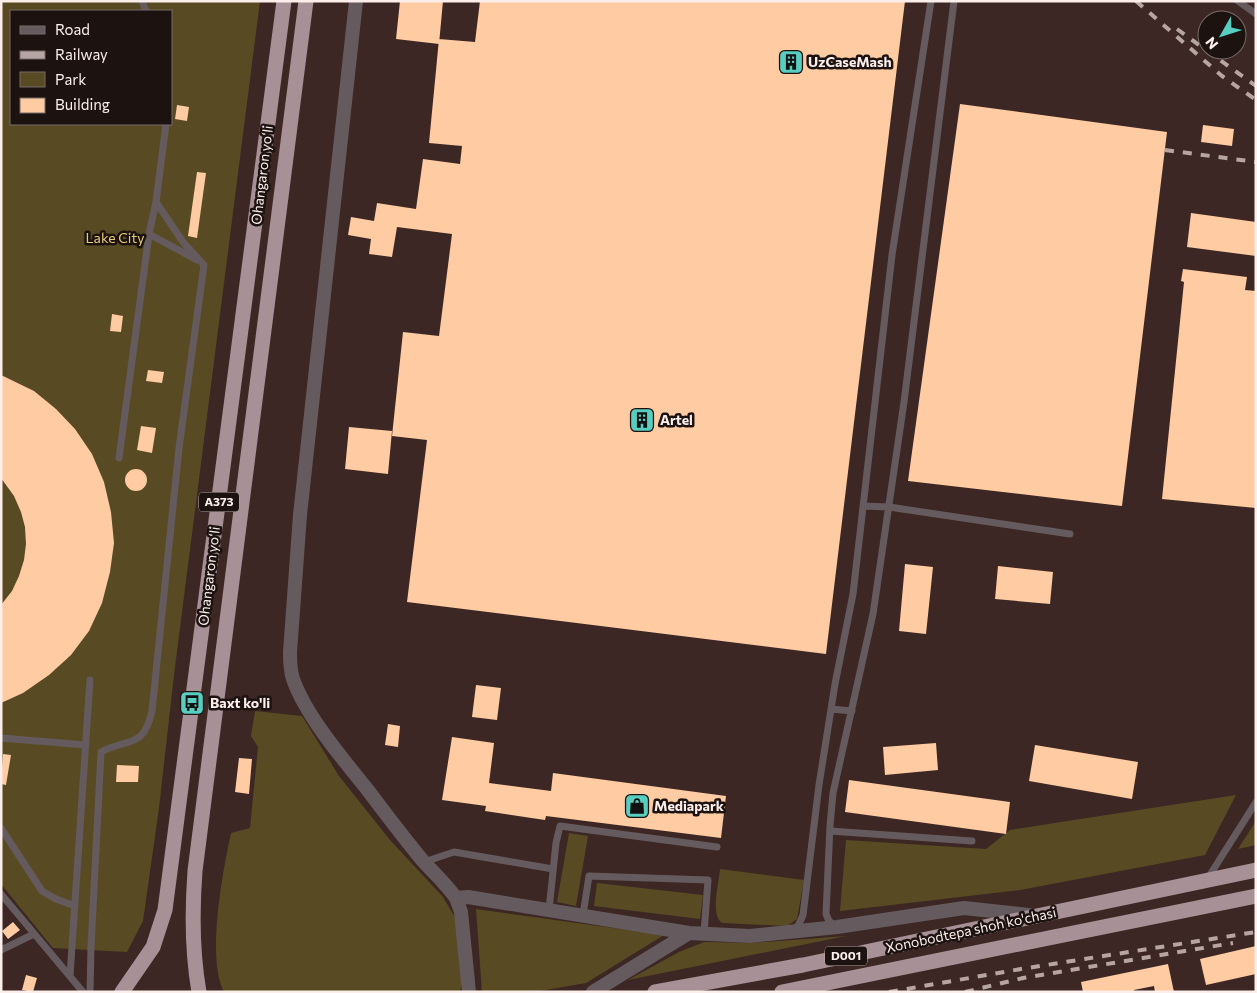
<svg xmlns="http://www.w3.org/2000/svg" width="1257" height="993" viewBox="0 0 1257 993" font-family="Commissioner,sans-serif">
  <rect width="100%" height="100%" fill="#3c2724"/>
  <path fill="#584b23" fill-rule="evenodd" d="M 1,1 L 260,1 L 174,675 L 159,808 L 143,921 L 127,952 L 53,948 L 1,884 ZM 11,11 L 171,11 L 171,124 L 11,124 Z
    M 255,711 L 302,716 L 339,776 L 390,840 L 443,897 L 456,919 L 463,979 L 460,992 L 224,992 C 206,958 223,870 231,833 L 250,828 L 258,747 L 251,736 Z
    M 1236,795 L 1205,855 L 1020,890 L 840,911 L 846,840 L 986,849 L 1010,830 Z
    M 1256,821 L 1256,845 L 1238,849 Z
    M 569,833 L 588,836 L 576,906 L 557,902 Z
    M 720,869 L 804,880 L 797,919 L 787,926 L 722,923 C 710,914 719,883 720,869 Z
    M 597,883 L 703,895 L 700,919 L 594,906 Z
    M 476,909 L 664,935 L 586,983 L 534,992 L 482,992 Z
    M 846,936 L 628,980 L 679,952 L 704,942 L 751,943 Z"/>
  <path fill="#fecba2" d="M 400,1 L 443,1 L 439,44 L 396,39 Z
    M 480,1 L 905,1 L 826,654 L 407,602 L 427,440 L 392,436 L 403,332 L 439,336 L 452,234 L 397,227 L 392,257 L 369,254 L 371,239 L 348,235 L 351,217 L 374,221 L 377,203 L 416,209 L 423,159 L 460,164 L 462,146 L 429,143 L 439,39 L 475,42 Z
    M 960,104 L 1167,132 L 1122,506 L 908,481 Z
    M 177,105 L 189,107 L 187,121 L 175,119 Z
    M 1203,125 L 1234,129 L 1232,146 L 1201,142 Z
    M 197,172 L 206,173 L 197,238 L 188,236 Z
    M 1191,213 L 1256,222 L 1256,256 L 1187,247 Z
    M 1183,269 L 1247,277 L 1245,290 L 1256,291 L 1256,508 L 1162,499 L 1184,282 L 1181,281 Z
    M 112,314 L 123,316 L 121,332 L 110,331 Z
    M 148,370 L 164,372 L 162,383 L 146,381 Z
    M 1,375 L 34,391 L 56,409 L 75,429 L 92,454 L 104,482 L 111,512 L 114,543 L 110,572 L 102,603 L 89,631 L 71,655 L 49,675 L 23,693 L 1,703 L 1,605 L 12,591 L 19,576 L 24,560 L 26,544 L 25,527 L 21,512 L 14,496 L 1,478 Z
    M 141,426 L 156,428 L 152,453 L 137,450 Z
    M 349,427 L 392,431 L 388,474 L 345,469 Z
    M125 480a11 11 0 1 1 22 0a11 11 0 1 1-22 0Z
    M 905,564 L 933,567 L 926,634 L 899,631 Z
    M 998,566 L 1053,572 L 1050,604 L 995,599 Z
    M 476,685 L 501,688 L 497,720 L 472,717 Z
    M 388,724 L 400,726 L 398,747 L 385,745 Z
    M 452,737 L 494,743 L 489,783 L 551,791 L 553,773 L 726,796 L 721,838 L 546,816 L 545,820 L 485,811 L 486,806 L 442,800 Z
    M 936,743 L 938,770 L 885,775 L 883,747 Z
    M 1035,745 L 1138,762 L 1132,799 L 1029,781 Z
    M 3,754 L 11,755 L 6,785 L 1,784 Z
    M 239,758 L 252,759 L 249,794 L 235,792 Z
    M 117,765 L 139,766 L 138,782 L 116,782 Z
    M 849,780 L 1010,802 L 1006,834 L 845,812 Z
    M 13,922 L 20,930 L 8,939 L 2,931 Z
    M 1256,946 L 1256,974 L 1206,985 L 1200,959 Z
    M 1168,964 L 1174,992 L 1155,992 L 1154,986 L 1134,990 L 1134,992 L 1083,992 L 1081,982 Z
    M 26,975 L 37,978 L 33,992 L 22,990 Z"/>
  <g fill="none" stroke-linecap="round" stroke-linejoin="round">
    <path stroke="#655b5e" stroke-width="7" d="M 142,1 L 146,11
      M 1238,1 L 1256,14
      M 149,234 L 197,260
      M 119,458 L 149,234 L 156,202 L 166,124
      M 863,506 L 889,507 L 1070,534
      M 831,709 L 852,711
      M 1,738 L 86,745
      M 1,828 L 42,891 L 56,899 L 75,906
      M 830,831 L 972,841
      M 424,862 L 454,852 L 553,869
      M 1208,878 L 1256,802
      M 1,894 L 83,992
      M 549,910 L 556,843 L 560,826 L 717,847
      M 583,915 L 589,876 L 708,880 L 704,933
      M 835,926 L 829,921 L 826,914 L 830,826 L 833,793 L 873,614 L 904,402 L 954,1
      M 793,931 L 799,924 L 803,915 L 819,785 L 835,684 L 853,594 L 892,255 L 931,1
      M 1,950 L 34,934
      M 70,976 L 90,680
      M 90,992 L 91,947 L 101,752 C 129,737 143,750 152,711 L 179,448 L 204,265 L 183,242 L 156,202"/>
    <path stroke="#655b5e" stroke-width="14" d="M 356,1 L 300,515 L 290,652 C 290,661 290,670 293,679 C 306,716 342,758 367,789 C 385,813 404,838 423,861 C 434,873 446,884 456,898 L 468,897 L 689,933 L 750,936 L 837,927 L 964,908 L 1029,915
      M 456,898 L 461,912 L 469,992
      M 593,992 L 689,933"/>
    <path stroke="#a79096" stroke-width="15" d="M 122,992 L 153,947 L 165,910 L 284,1
      M 199,992 C 192,952 192,911 195,871 L 306,1
      M 655,992 L 803,965 L 1256,870
      M 782,992 L 1256,896"/>
    <path stroke="#b6a5a2" stroke-width="4" stroke-dasharray="9 9" stroke-linecap="butt" d="M 1136,1 L 1222,76 L 1256,100
      M 1177,29 L 1256,86
      M 1165,150 L 1256,162
      M 889,992 L 1021,969 L 1256,932
      M 965,992 L 1023,978 L 1233,943"/>
  </g>
  <defs>
    <symbol id="building-square" viewBox="-11 -11 22 22"><rect x="-9" y="-9" width="18" height="18" rx="4" fill="#58cec0" stroke="#1c1311"/><path d="M-4-6H4V6H1V3H-1V6H-4ZM-2.5-4.3h1.7v1.8h-1.7ZM.8-4.3h1.7v1.8H.8ZM-2.5-1h1.7V.8h-1.7ZM.8-1h1.7V.8H.8Z" fill="#111"/></symbol>
    <symbol id="bus-square" viewBox="-11 -11 22 22"><rect x="-9" y="-9" width="18" height="18" rx="4" fill="#58cec0" stroke="#1c1311"/><path d="M-5-6H5V4H4V6H2V4H-2V6H-4V4H-5ZM-3.5-4V0h7V-4ZM-3.5 1.2v1.5H-2V1.2ZM2 1.2v1.5H3.5V1.2Z" fill="#111"/></symbol>
    <symbol id="shop-square" viewBox="-11 -11 22 22"><rect x="-9" y="-9" width="18" height="18" rx="4" fill="#58cec0" stroke="#1c1311"/><path d="M-5-2.5h2.3a2.7 3.5 0 0 1 5.4 0H5L5.5 6h-11ZM-1.5-2.5h3a1.5 2.3 0 0 0-3 0Z" fill="#111"/></symbol>
  </defs>
  <g fill-rule="evenodd">
    <use href="#building-square" x="777" y="48" width="28" height="28"/>
    <use href="#building-square" x="628" y="406" width="28" height="28"/>
    <use href="#bus-square" x="178" y="689" width="28" height="28"/>
    <use href="#shop-square" x="623" y="792" width="28" height="28"/>
  </g>
  <g text-anchor="middle" stroke-width="5" stroke-linejoin="round" paint-order="stroke">
    <g fill="#1c1311" stroke="#b9acaa" stroke-width="1">
      <rect x="199" y="492.5" width="40" height="19" rx="4"/>
      <rect x="825" y="946.5" width="42" height="19" rx="4"/>
    </g>
    <g font-size="12" font-weight="bold" fill="#fceeeb">
      <text x="219" y="506">A373</text>
      <text x="846" y="960">D001</text>
    </g>
    <g font-size="14" font-weight="bold" fill="#fceeeb" stroke="#1c1311" text-anchor="start">
      <text x="808" y="67">UzCaseMash</text>
      <text x="660" y="425">Artel</text>
      <text x="210" y="708">Baxt ko'li</text>
      <text x="654" y="811">Mediapark</text>
    </g>
    <g font-size="14" fill="#fceeeb" stroke="#1c1311">
      <text transform="translate(262 175) rotate(-83)" y="5">Ohangaron yoʻli</text>
      <text transform="translate(209 576) rotate(-83)" y="5">Ohangaron yoʻli</text>
      <text transform="translate(971 930) rotate(-12)" y="5">Xonobodtepa shoh ko'chasi</text>
    </g>
    <g font-size="14" fill="#e8cb77" stroke="#1c1311">
      <text x="115" y="243">Lake City</text>
    </g>
  </g>
  <rect width="1257" height="993" fill="none" stroke="#fceeeb" stroke-width="5"/>
  <rect x="10" y="10" width="162" height="115" fill="#1c1311" stroke="#766b68"/>
  <rect x="20" y="26" width="25" height="8" fill="#655b5e" stroke="#766b68"/>
  <text x="55" y="35" font-size="15" fill="#fceeeb">Road</text>
  <rect x="20" y="51" width="25" height="8" fill="#b6a5a2" stroke="#766b68"/>
  <text x="55" y="60" font-size="15" fill="#fceeeb">Railway</text>
  <rect x="20" y="72" width="25" height="15" fill="#584b23" stroke="#766b68"/>
  <text x="55" y="85" font-size="15" fill="#fceeeb">Park</text>
  <rect x="20" y="98" width="25" height="15" fill="#fecba2" stroke="#766b68"/>
  <text x="55" y="110" font-size="15" fill="#fceeeb">Building</text>
  <g transform="translate(1222 35) rotate(231)"><circle r="24" fill="#1c1311" stroke="#766b68"/>
  <path d="M0-4L9 19L0 12L-9 19Z" fill="#58cec0"/>
  <text y="-8" font-size="14" font-weight="bold" text-anchor="middle" fill="#fceeeb">N</text>
  </g>
</svg>
